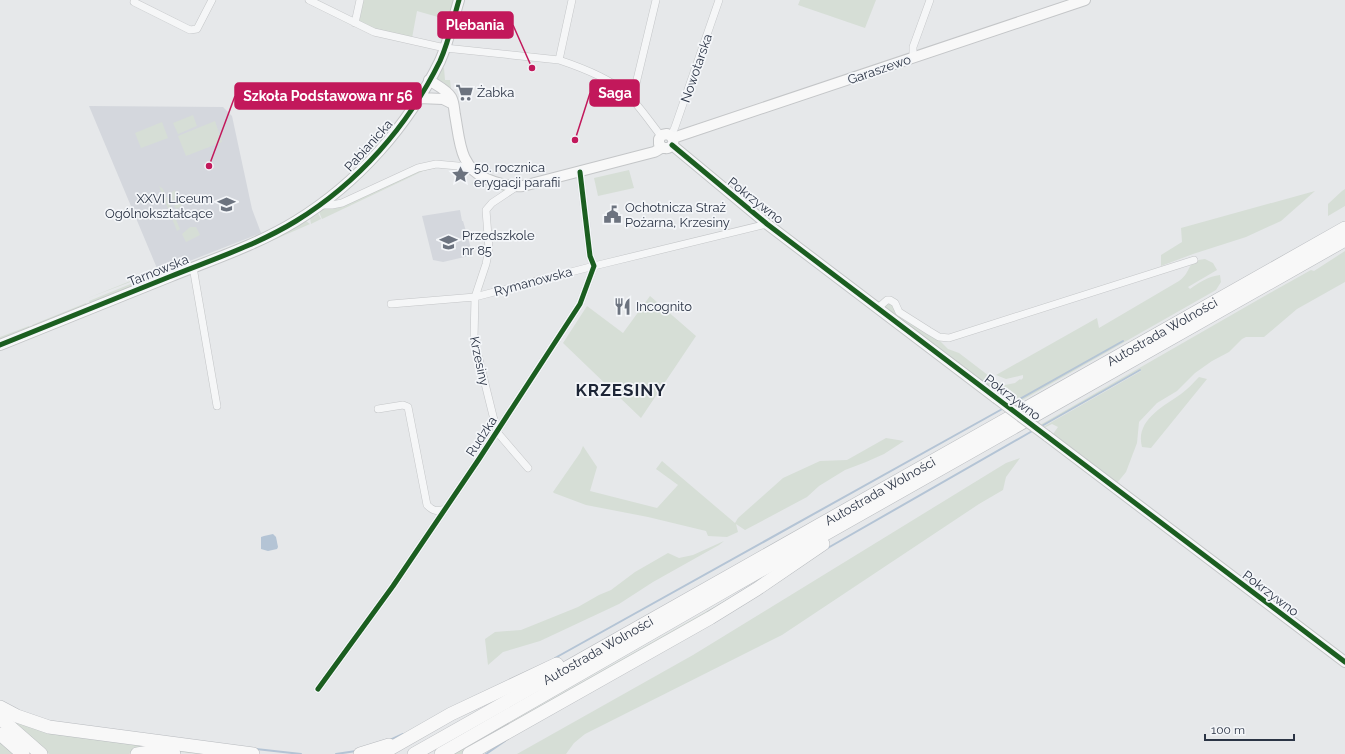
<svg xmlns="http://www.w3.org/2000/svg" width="1345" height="754" viewBox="0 0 1345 754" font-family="Raleway,sans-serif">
  <rect width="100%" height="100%" fill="#e6e8ea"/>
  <path fill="#d4d7dd" d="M 89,106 L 223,107 L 232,116 L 252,209 L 261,233 L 159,273 Z
    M 460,210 L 462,221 L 463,221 L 473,255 L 443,262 L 433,260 L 422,216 Z"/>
  <path fill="#d6ded6" d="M 361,0 L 457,0 L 452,21 L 417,11 L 412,38 L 375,30 L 356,22 Z
    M 800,0 L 876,0 L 865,28 L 798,5 Z
    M 442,68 L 444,68 L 445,80 L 450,80 L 451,89 L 443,82 L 442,83 L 438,80 L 438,76 Z
    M 193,115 L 197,126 L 178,134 L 173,123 Z
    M 215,121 L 222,142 L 186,156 L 178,136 Z
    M 162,122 L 168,138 L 141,148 L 135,133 Z
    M 440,167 L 423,171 L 322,219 L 319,212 L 323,209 L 332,208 L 427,168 Z
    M 629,170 L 634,188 L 598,196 L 594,178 Z
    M 477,178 L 504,190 L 504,191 L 483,183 L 474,186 L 472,183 Z
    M 159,186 L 163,189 L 180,229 L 177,231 Z
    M 1345,189 L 1345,206 L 1328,216 L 1328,204 L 1342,191 Z
    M 175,190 L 182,206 L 176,209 L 169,194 Z
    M 1315,191 L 1281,221 L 1246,237 L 1193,254 L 1161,266 L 1161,255 L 1182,242 L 1181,228 Z
    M 318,213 L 321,219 L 311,224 L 310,218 Z
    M 306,221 L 310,224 L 260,246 Z
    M 190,227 L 196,227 L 200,235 L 186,242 L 182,234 Z
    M 1345,251 L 1345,282 L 1297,309 L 1264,337 L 1246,337 L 1242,339 L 1229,352 L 1212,361 L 1195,373 L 1177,391 L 1157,403 L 1139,422 L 1137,443 L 1126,472 L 1117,483 L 1053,434 L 1058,427 L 1052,424 L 1044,428 L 1043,427 L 1141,371 L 1140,369 L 1042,426 L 1040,425 L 1277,289 L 1311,270 L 1314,271 Z
    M 1205,259 L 1213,263 L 1217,270 L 1188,287 L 1190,289 C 1198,283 1209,276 1220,275 L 1221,282 L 1216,290 L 1014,405 L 1009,401 L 1011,396 L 1010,390 L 1005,387 L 1001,393 L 1001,395 L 999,394 L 884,307 L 889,302 L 892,305 L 897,314 L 938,339 L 948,349 L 959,353 L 993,379 L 1003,384 L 1002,385 L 1003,387 L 1005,385 L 1015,383 L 1020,379 L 1021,380 L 1023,378 L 1023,375 L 1006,379 L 996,375 L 1097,318 L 1099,328 L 1179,281 C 1193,271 1185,261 1205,259 Z
    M 158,270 L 160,274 L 154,273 L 88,298 Z
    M 150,276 L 156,276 L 159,277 L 91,306 L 89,301 Z
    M 650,296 L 696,336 L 641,418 L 563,343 L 587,306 L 623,333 Z
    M 86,303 L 88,307 L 33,327 L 32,325 Z
    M 29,326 L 30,329 L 0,343 L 0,337 Z
    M 1199,377 L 1207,379 L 1151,448 L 1142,447 C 1135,421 1162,407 1181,394 C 1188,389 1193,383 1199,377 Z
    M 886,438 L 904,441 L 884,454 L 866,462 L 845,470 L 819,486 L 807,497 L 745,530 L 736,524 L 738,532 L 727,537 L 708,536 L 706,531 L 648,517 L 586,505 L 554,493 L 553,492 L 580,453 L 583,446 L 597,467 L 590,491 L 657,508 L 678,485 L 656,469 L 662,461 L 735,523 L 738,518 L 783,478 L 820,461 L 847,460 Z
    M 1020,458 L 1006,477 L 1003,490 L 979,504 L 782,635 L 585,734 L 574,743 L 566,754 L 517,754 L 693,655 L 1006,463 Z
    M 724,541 L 719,545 L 653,582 L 619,604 L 540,641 L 503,652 L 488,665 L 485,639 L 495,632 L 521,630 L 578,607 L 599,595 L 611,590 L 635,572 L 668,553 L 679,558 L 693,555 Z
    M 730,598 L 732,601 L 463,754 L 454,754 Z
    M 1,712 L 13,718 L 238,754 C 225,754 212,754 200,754 C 177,753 152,744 129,754 L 49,754 Z
    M 0,742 L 14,754 L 0,754 Z"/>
  <path fill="#b4c4d5" d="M 273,534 L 276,537 L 278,547 L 277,549 L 268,551 L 261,549 L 261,537 L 264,536 Z"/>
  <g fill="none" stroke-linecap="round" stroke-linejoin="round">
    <path stroke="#b4c4d5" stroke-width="2" d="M 1011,404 L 1123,341
      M 1040,427 L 1140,370
      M 826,549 L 1034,430
      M 555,658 L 1004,408
      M 390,740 L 403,734
      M 256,749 L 301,754
      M 336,754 L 356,751
      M 486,754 L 505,741"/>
    <defs>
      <path id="street" d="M 309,0 L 374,32 L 445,48 L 559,60 C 580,67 609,78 626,93 C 638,104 650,122 661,136
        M 134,2 L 190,30 L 197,29 L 212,0
        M 355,23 L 360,0
        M 913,58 L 913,47 L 930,0
        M 559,60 L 572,0
        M 630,97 L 634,92 L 656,0
        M 671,136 L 675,127 L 719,0
        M 516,187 L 492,203 L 486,210 L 489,249 L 486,264 L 475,297 L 474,339 L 497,432 L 528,468
        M 320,205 L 332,205 L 342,203 L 418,168 L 436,164 L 469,167
        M 193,267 L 217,406
        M 391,304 L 475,297 L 594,266 L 767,224
        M 878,308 L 887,300 L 890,300 L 895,303 L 899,312 L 929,331 L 939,337 L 949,338 L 1194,260
        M 378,409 L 403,405 L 408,407 L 427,505 C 433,511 437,512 445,509
        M 318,689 L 393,586 L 479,459 L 580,304 L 594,266 L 590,256 L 580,172"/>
      <path id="secondary" d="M 429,80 C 436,85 447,90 451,97 C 454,102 454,109 455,115 C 460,141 459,167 487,179 C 499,184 510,187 523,186 L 654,152 C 657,151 660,148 663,148 C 668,147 665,150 670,147 C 676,143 673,136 667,134 L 662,135 L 659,139 L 659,144 L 663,148
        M 419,98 L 443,99 L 453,104
        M 673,138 L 1085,0
        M 672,145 L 767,224 L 996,398
        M 0,345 C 56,323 112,300 169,277 C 211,260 257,245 296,221 C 358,183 408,126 440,61 C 449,41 453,20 459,0
        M 1047,436 L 1345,662"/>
      <g id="highway">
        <path d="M 0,707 L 17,716 L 49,727 L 253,754"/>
        <path d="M 0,718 L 41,754"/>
        <path d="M 0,734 L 23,754"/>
        <path d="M 137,754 L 150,752 L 174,754"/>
        <path d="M 360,754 L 389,745"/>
        <path d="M 381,754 L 451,714 L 557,664"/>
        <path id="s1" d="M 414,754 L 1345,228"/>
        <path d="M 441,754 L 728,589 L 1345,240"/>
        <path d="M 469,754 L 710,618 L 757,589 L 823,544"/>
      </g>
    </defs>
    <use href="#street" stroke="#c4c6c8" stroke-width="8"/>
    <use href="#secondary" stroke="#c4c6c8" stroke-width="12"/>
    <use href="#highway" stroke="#b8bbbf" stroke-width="14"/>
    <use href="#street" stroke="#f5f6f7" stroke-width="7"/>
    <use href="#secondary" stroke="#f8f8f8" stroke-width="10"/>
    <use href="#highway" stroke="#f8f8f8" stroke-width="13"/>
    <defs>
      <path id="secondary-bridge" d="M 996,398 L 1047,436"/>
    </defs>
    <use href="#secondary-bridge" stroke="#c4c6c8" stroke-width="12" stroke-linecap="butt"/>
    <use href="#secondary-bridge" stroke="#f8f8f8" stroke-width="10"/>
    <defs>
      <path id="cycleway" d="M 672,145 L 767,224 L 834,275 L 1345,662
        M 0,345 C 56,323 112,300 169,277 C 211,260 257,245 296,221 C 358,183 408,126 440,61 C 449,41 453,20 459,0
        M 318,689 L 393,586 L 479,459 L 580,304 L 594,266 L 590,256 L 580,172"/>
    </defs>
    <use href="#cycleway" stroke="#f4f6f9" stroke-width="8"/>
    <use href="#cycleway" stroke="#1b5e20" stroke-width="5"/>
  </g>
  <defs>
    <symbol id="supermarket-bare" viewBox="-9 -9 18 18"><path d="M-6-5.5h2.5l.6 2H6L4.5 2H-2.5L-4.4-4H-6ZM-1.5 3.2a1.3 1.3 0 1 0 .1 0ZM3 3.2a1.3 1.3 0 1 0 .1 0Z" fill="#6c737f" stroke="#f4f6f9" stroke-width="2.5" paint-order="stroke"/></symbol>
    <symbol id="sight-bare" viewBox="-9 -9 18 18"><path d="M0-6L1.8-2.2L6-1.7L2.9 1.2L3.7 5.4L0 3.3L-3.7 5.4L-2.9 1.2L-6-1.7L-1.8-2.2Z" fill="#6c737f" stroke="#f4f6f9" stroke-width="2.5" paint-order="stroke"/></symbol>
    <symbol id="school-bare" viewBox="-9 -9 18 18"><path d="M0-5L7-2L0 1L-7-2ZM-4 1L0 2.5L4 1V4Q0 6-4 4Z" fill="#6c737f" stroke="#f4f6f9" stroke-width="2.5" paint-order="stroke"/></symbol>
    <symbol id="civic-bare" viewBox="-9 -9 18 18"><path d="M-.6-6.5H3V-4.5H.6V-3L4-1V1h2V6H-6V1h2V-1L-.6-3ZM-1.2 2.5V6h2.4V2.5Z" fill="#6c737f" stroke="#f4f6f9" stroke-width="2.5" paint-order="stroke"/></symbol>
    <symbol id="restaurant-bare" viewBox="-9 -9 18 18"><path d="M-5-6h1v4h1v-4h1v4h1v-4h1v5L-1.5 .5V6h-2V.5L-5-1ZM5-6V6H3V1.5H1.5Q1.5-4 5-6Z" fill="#6c737f" stroke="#f4f6f9" stroke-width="2.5" paint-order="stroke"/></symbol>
  </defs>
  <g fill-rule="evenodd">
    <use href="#supermarket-bare" x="452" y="80" width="25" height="25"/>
    <use href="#sight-bare" x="448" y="162" width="25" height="25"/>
    <use href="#school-bare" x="214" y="192" width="25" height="25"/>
    <use href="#civic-bare" x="600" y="202" width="25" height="25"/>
    <use href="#school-bare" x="436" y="230" width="25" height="25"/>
    <use href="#restaurant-bare" x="610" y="294" width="25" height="25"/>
  </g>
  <g text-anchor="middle" stroke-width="3.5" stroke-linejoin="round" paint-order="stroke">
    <g font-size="13" fill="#2b3445" stroke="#f4f6f9">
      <text transform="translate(696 68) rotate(-71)" y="5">Nowotarska</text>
      <text transform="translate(879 69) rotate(-19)" y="5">Garaszewo</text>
      <text transform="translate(368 145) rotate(-48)" y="5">Pabianicka</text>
      <text transform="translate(756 200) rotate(38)" y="5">Pokrzywno</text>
      <text transform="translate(158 270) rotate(-22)" y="5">Tarnowska</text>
      <text transform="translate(533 281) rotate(-15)" y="5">Rymanowska</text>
      <text dy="5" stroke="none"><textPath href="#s1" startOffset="859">Autostrada Wolności</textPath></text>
      <text transform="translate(480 361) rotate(78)" y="5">Krzesiny</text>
      <text transform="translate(1013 397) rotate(37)" y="5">Pokrzywno</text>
      <text transform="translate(481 436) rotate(-57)" y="5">Rudzka</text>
      <text dy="5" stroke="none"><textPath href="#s1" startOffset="535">Autostrada Wolności</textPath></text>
      <text transform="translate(1271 593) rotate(37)" y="5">Pokrzywno</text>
      <text dy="5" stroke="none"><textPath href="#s1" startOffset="211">Autostrada Wolności</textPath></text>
    </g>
    <g font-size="13" fill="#2b3445" stroke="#f4f6f9" text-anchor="start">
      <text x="477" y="97">Żabka</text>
      <text x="474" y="172">50. rocznica<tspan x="474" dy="15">erygacji parafii</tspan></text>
      <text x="213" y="203" text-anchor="end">XXVI Liceum<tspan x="213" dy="15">Ogólnokształcące</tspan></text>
      <text x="625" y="212">Ochotnicza Straż<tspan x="625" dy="15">Pożarna, Krzesiny</tspan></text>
      <text x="462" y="240">Przedszkole<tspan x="462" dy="15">nr 85</tspan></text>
      <text x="636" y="311">Incognito</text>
    </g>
    <g font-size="17" font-weight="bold" letter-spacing="1" fill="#1d2536" stroke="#f4f6f9">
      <text x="621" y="396">KRZESINY</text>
    </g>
  </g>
  <path fill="none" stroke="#c2185b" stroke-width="1.5" d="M532 68L513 25M575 140L590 93M209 166L235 96"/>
  <g fill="#c2185b" stroke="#f4f6f9" stroke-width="1.5">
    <circle cx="532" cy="68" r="4"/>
    <circle cx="575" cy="140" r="4"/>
    <circle cx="209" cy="166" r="4"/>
  </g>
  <g fill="#c2185b" stroke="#c2185b" stroke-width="1.5">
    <rect x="438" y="12" width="75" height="26" rx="4"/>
    <rect x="590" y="80" width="49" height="26" rx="4"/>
    <rect x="235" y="83" width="186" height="26" rx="4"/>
  </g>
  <g font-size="14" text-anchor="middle" font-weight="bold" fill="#fff">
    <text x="475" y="30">Plebania</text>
    <text x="615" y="98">Saga</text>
    <text x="328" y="101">Szkoła Podstawowa nr 56</text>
  </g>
  <path d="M1205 734v6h89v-6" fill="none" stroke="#2b3445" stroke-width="2"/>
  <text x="1211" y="734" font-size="12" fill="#2b3445" stroke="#f4f6f9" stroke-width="3" paint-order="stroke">100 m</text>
</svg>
